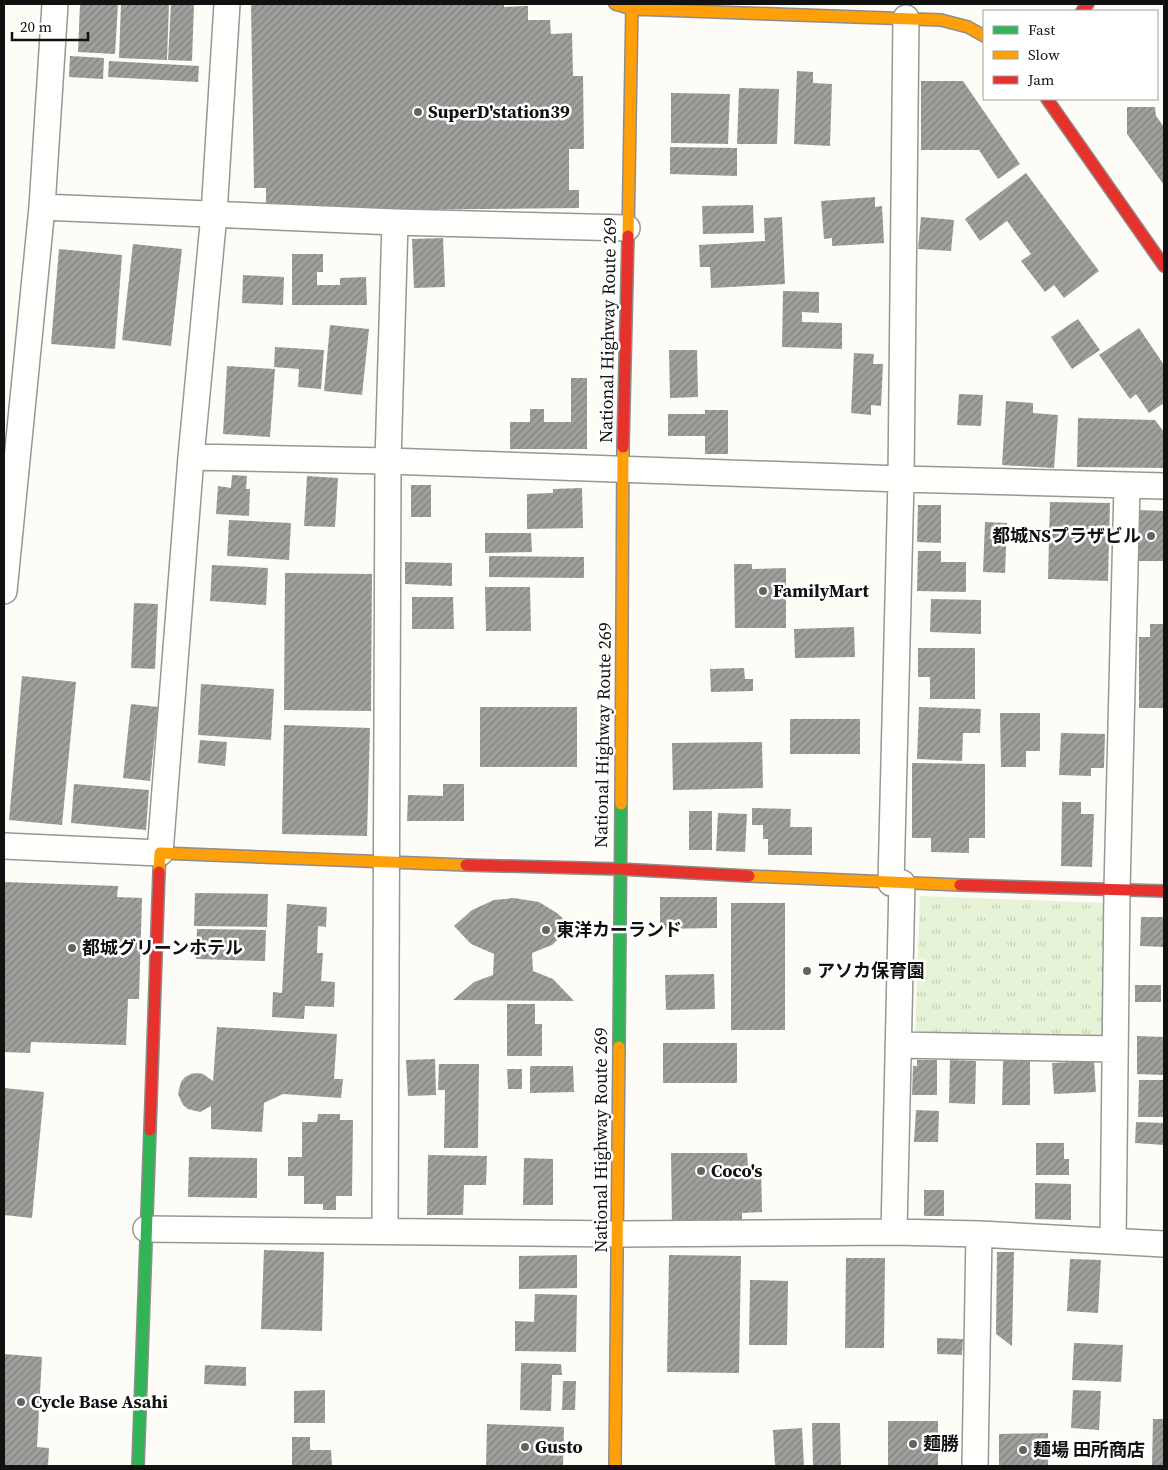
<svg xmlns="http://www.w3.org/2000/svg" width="1168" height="1470" viewBox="0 0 1168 1470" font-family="'Source Serif 4','Noto Sans JP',serif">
  <defs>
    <pattern id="park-tufts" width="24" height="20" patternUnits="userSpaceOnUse" patternTransform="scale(1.25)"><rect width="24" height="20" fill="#e7f3d7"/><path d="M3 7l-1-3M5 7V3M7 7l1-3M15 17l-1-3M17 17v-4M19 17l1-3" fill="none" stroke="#c5cfb8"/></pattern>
    <pattern id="building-hatch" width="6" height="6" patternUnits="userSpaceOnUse" patternTransform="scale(1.25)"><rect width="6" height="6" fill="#a19f9c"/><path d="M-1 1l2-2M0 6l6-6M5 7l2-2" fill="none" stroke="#82807e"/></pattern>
  </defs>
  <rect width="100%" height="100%" fill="#fdfcf7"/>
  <path fill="url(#park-tufts)" d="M 920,896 L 1108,903 L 1103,1045 L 915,1038 Z"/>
  <path fill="url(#building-hatch)" d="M 80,4 L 118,4 L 115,54 L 78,52 Z
    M 121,4 L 169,4 L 167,60 L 119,58 Z
    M 171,4 L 194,4 L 192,61 L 168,60 Z
    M 251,4 L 504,4 L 504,7 L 528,6 L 528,20 L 550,20 L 551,34 L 572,33 L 573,76 L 583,76 L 584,149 L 569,149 L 569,190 L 579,190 L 579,208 L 266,211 L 266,188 L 254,188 Z
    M 70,56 L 104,58 L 103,79 L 69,77 Z
    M 109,61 L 199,66 L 198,82 L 108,77 Z
    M 797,71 L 813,72 L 813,83 L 832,84 L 830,146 L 794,144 Z
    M 921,81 L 963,81 L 1020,164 L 998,179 L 979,150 L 921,150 Z
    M 739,88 L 779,89 L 777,144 L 737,144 Z
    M 671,93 L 730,94 L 728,144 L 671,143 Z
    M 1127,107 L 1155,107 L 1156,116 L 1164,127 L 1164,185 L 1127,134 Z
    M 670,147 L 737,148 L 737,176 L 670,174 Z
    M 1026,173 L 1099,271 L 1064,298 L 1054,285 L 1045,292 L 1021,261 L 1031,254 L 1007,221 L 980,241 L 965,219 Z
    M 875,197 L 875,207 L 882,206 L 884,243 L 832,246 L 832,238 L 824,239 L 821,201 Z
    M 753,205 L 754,233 L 703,234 L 702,206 Z
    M 782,217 L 785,284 L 711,288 L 710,267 L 700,267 L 699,245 L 765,241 L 764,218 Z
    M 921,217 L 954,220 L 951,251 L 918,249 Z
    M 443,238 L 445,287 L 414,288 L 412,239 Z
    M 133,244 L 182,249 L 171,346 L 122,340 Z
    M 59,249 L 122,255 L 115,349 L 51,344 Z
    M 292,254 L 323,254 L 323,272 L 317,272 L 317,285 L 340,285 L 340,278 L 366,277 L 367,305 L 292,305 Z
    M 243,275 L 284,277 L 283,305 L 242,303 Z
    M 783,291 L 819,292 L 819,313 L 802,312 L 802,322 L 842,323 L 842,349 L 782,347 Z
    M 1078,319 L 1100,350 L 1072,369 L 1051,337 Z
    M 330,325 L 369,329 L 362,395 L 324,391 Z
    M 1139,328 L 1164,365 L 1164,403 L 1149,413 L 1136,394 L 1130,399 L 1099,355 Z
    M 275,347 L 324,350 L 321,389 L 298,387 L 299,369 L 274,367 Z
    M 669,350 L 697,350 L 698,397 L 670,398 Z
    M 854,353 L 874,354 L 873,364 L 883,364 L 881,406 L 871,405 L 871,415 L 851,413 Z
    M 227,366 L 275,369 L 270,437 L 223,434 Z
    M 571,378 L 587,378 L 587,449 L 510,449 L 510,422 L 530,422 L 530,409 L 544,409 L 544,422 L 571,422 Z
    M 959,394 L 983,395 L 981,426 L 957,425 Z
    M 1006,401 L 1033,403 L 1033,413 L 1058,415 L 1054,468 L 1002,465 Z
    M 705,410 L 728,410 L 728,454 L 705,454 L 705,436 L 668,436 L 668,414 L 705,414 Z
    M 1078,418 L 1155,420 L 1164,432 L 1164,468 L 1077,467 Z
    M 232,475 L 247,476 L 246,489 L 250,489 L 249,516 L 216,514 L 218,486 L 231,488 Z
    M 307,476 L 338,478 L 335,527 L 304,526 Z
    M 411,485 L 431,485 L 431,517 L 411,517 Z
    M 582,488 L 583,528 L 527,529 L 527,494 L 553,493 L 553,489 Z
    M 1050,502 L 1110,503 L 1108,581 L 1048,579 Z
    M 918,505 L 941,505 L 941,543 L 917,542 Z
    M 1138,510 L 1164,511 L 1164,561 L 1137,561 Z
    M 229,520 L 291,523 L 289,560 L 227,556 Z
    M 985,522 L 1007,523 L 1005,573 L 983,572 Z
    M 485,533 L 531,533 L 532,552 L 485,553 Z
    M 918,551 L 941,551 L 941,562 L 966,562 L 966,592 L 917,591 Z
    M 489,556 L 584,557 L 584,578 L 489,577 Z
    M 405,562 L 452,563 L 452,586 L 405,584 Z
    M 734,564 L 752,564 L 752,569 L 786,568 L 786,628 L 735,628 Z
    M 212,565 L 268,568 L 266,605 L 210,601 Z
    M 285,573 L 372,574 L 371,711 L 284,710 Z
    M 485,587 L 530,587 L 531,631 L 486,631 Z
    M 412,597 L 453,597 L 454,629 L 412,629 Z
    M 931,599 L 981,600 L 981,634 L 930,632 Z
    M 134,603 L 158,604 L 155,669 L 131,668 Z
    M 1150,624 L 1164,624 L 1164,708 L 1139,708 L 1139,637 L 1150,637 Z
    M 854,627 L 855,657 L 795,658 L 794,629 Z
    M 918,648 L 975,648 L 975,699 L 930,699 L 930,677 L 918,677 Z
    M 744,668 L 745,679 L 753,679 L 753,691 L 711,692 L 710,669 Z
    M 22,676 L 76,682 L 62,825 L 9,820 Z
    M 201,684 L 274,689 L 271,740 L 198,735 Z
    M 131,704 L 158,707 L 150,781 L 123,778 Z
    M 480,707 L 577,707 L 577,767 L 480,767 Z
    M 919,707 L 981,709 L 980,733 L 963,733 L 962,761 L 917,759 Z
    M 1000,713 L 1040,713 L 1040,751 L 1026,751 L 1026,767 L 1001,767 Z
    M 790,719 L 860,719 L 860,754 L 790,754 Z
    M 284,725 L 370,728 L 367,836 L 282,834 Z
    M 1061,733 L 1105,734 L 1104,768 L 1091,768 L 1091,776 L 1059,775 Z
    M 200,740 L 227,742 L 225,766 L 198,763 Z
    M 762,742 L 763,788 L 673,790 L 672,743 Z
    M 912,763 L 985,764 L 985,838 L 969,838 L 969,853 L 931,852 L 931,838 L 912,838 Z
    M 74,784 L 149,790 L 146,830 L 71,823 Z
    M 443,784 L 464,784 L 464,821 L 407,821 L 408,795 L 443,796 Z
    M 1062,802 L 1081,802 L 1081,814 L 1094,814 L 1092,867 L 1061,866 Z
    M 752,808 L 791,809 L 790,827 L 812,827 L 812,855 L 768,855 L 768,839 L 763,839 L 763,825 L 752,825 Z
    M 689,811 L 712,811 L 712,850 L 689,850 Z
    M 718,813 L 747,814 L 745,852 L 716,851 Z
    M 4,882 L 118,886 L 117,897 L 142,898 L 139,999 L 128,999 L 126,1045 L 31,1042 L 30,1053 L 4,1052 Z
    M 195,893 L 268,894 L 267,927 L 194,926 Z
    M 660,897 L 717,897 L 717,928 L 660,929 Z
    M 514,898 L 539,902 L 557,913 L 572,927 L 552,945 L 532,953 L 533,971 L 553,979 L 574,1001 L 453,1000 L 474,982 L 493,975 L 494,954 L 471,944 L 454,926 L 472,910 L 494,900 Z
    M 731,903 L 785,903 L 785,1030 L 731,1030 Z
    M 287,904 L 327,907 L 326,927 L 318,926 L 317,953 L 323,953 L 321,981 L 335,982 L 334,1007 L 305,1006 L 304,1019 L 272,1017 L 273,992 L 282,993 Z
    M 1141,917 L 1164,917 L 1164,947 L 1140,946 Z
    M 197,929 L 266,930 L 265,961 L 196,959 Z
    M 714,974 L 715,1009 L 666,1010 L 665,975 Z
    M 1135,985 L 1161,985 L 1161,1002 L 1135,1002 Z
    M 507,1004 L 535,1004 L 535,1024 L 542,1024 L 542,1056 L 507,1056 Z
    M 217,1027 L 337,1034 L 334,1079 L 343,1079 L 341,1098 L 283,1094 L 264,1103 L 262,1132 L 211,1129 L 211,1106 L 200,1112 L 188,1109 L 183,1105 L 178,1094 L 181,1082 L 185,1077 L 191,1074 L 197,1073 L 203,1074 L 213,1081 Z
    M 1137,1036 L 1164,1037 L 1164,1075 L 1137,1074 Z
    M 663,1043 L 737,1043 L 737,1083 L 663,1083 Z
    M 435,1059 L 436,1095 L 408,1096 L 406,1060 Z
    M 917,1060 L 937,1060 L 937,1095 L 912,1095 L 913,1066 L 917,1066 Z
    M 950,1060 L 976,1061 L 975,1104 L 949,1103 Z
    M 1003,1061 L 1030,1061 L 1030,1105 L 1002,1105 Z
    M 1094,1061 L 1096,1092 L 1054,1094 L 1052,1063 Z
    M 439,1064 L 479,1064 L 478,1148 L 444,1148 L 445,1090 L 438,1090 Z
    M 531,1066 L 573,1066 L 574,1092 L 530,1093 L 530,1068 Z
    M 507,1069 L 522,1069 L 522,1089 L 508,1089 Z
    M 1139,1080 L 1164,1080 L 1164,1117 L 1138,1117 Z
    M 4,1088 L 44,1092 L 32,1218 L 4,1215 Z
    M 916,1110 L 939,1111 L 938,1142 L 914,1142 Z
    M 318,1114 L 340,1114 L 340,1120 L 353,1120 L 352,1196 L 336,1196 L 336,1210 L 323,1210 L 323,1204 L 304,1204 L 304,1176 L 288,1176 L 288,1157 L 302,1157 L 302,1122 L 317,1122 Z
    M 1136,1122 L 1164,1123 L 1164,1145 L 1135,1143 Z
    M 1036,1143 L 1064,1143 L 1064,1159 L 1069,1159 L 1069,1175 L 1036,1175 Z
    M 671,1153 L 747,1153 L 748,1166 L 761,1166 L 762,1212 L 742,1213 L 742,1224 L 672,1225 Z
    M 428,1155 L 487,1156 L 486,1185 L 464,1185 L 463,1215 L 427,1215 Z
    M 189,1157 L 257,1158 L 257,1198 L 188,1197 Z
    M 524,1158 L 553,1159 L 553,1205 L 523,1205 Z
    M 1035,1183 L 1071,1184 L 1071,1220 L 1035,1219 Z
    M 924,1190 L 944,1190 L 944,1216 L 924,1216 Z
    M 264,1250 L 324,1252 L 322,1331 L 261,1329 Z
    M 997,1252 L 1014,1252 L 1012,1346 L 996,1334 Z
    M 577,1255 L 577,1288 L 519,1289 L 519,1256 Z
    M 669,1255 L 741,1256 L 739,1373 L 667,1372 Z
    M 846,1258 L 885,1258 L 884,1348 L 845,1348 Z
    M 1070,1259 L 1101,1260 L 1098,1313 L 1067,1311 Z
    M 750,1280 L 788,1281 L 787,1345 L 749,1345 Z
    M 535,1294 L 577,1295 L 576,1352 L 515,1351 L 515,1321 L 534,1322 Z
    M 937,1338 L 963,1339 L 962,1355 L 937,1354 Z
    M 1074,1343 L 1123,1345 L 1121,1382 L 1072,1380 Z
    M 4,1354 L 42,1357 L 37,1447 L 49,1448 L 48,1466 L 4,1466 Z
    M 521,1363 L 561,1364 L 562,1375 L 552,1375 L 551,1411 L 520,1410 Z
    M 205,1365 L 246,1367 L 246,1386 L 204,1384 Z
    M 563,1381 L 576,1381 L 575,1410 L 562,1410 Z
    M 325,1390 L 325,1423 L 294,1423 L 294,1391 Z
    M 1073,1390 L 1101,1391 L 1099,1430 L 1071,1428 Z
    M 1153,1419 L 1164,1419 L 1164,1466 L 1152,1466 Z
    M 888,1421 L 938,1421 L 938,1466 L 888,1466 Z
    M 812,1423 L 840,1423 L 841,1466 L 813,1466 Z
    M 487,1424 L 564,1427 L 563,1466 L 486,1466 Z
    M 802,1428 L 804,1466 L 775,1466 L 773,1430 Z
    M 1048,1433 L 1048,1466 L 999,1466 L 999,1434 Z
    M 292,1437 L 310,1437 L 310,1450 L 331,1450 L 332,1466 L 292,1466 Z"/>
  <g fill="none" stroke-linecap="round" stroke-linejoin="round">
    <defs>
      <path id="street" d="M 42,207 L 395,222 L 627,228
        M 191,457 L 388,461 L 901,479 L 1164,486
        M 4,591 L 42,207 L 55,4
        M 4,846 L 160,853 L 191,457 L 214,214 L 227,4
        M 891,883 L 901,479 L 906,18
        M 898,1045 L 1115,1049
        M 146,1229 L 618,1234 L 894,1232 L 979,1234 L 1164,1244
        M 385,1230 L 388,461 L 395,222
        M 894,1232 L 902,883
        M 1113,1241 L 1117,889 L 1127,486
        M 975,1466 L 979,1234"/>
      <path id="fast" d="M 619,1047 L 621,804
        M 138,1466 L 150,1130"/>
      <path id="slow" d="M 615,4 L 632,9 L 941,20 L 968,27 L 984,36
        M 628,236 L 632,4
        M 621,804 L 623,447
        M 159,872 L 160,853 L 466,865
        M 749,876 L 960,885
        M 615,1466 L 619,1047"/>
      <path id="jam" d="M 1082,11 L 1088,4
        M 1047,99 L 1164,266
        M 623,447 L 628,236
        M 466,865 L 619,869 L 749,876
        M 960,885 L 1164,891
        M 150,1130 L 159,872"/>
    </defs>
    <use href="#street" stroke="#979795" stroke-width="28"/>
    <use href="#fast" stroke="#8e8d8b" stroke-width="14"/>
    <use href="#slow" stroke="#8e8d8b" stroke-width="14"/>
    <use href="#jam" stroke="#8e8d8b" stroke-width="14"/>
    <use href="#street" stroke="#fffffe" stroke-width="25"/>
    <use href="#fast" stroke="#30b455" stroke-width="11"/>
    <use href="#slow" stroke="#ff9f0a" stroke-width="11"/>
    <use href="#jam" stroke="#e5322d" stroke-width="11"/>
  </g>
  <g fill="#646362" stroke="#fff" stroke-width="2">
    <circle cx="418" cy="112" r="5"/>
    <circle cx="1151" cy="536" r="5"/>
    <circle cx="763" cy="591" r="5"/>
    <circle cx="546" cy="930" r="5"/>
    <circle cx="72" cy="948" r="5"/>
    <circle cx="807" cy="971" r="5"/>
    <circle cx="701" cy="1171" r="5"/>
    <circle cx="21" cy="1402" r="5"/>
    <circle cx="913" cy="1444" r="5"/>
    <circle cx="525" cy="1447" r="5"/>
    <circle cx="1023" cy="1450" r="5"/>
  </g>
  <g text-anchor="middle" stroke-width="5" stroke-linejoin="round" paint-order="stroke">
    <g font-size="18" font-weight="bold" fill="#111" stroke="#fff" text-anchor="start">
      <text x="428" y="118">SuperD'station39</text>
      <text x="1141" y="542" text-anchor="end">都城NSプラザビル</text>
      <text x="773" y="597">FamilyMart</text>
      <text x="556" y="936">東洋カーランド</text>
      <text x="82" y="954">都城グリーンホテル</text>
      <text x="817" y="977">アソカ保育園</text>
      <text x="711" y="1177">Coco's</text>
      <text x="31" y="1408">Cycle Base Asahi</text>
      <text x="923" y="1450">麺勝</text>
      <text x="535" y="1453">Gusto</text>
      <text x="1033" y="1456">麺場 田所商店</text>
    </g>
    <g font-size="18" fill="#111" stroke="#fff">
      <text transform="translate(608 330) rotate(-89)" y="6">National Highway Route 269</text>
      <text transform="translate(603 735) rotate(-89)" y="6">National Highway Route 269</text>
      <text transform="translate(601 1140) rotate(-90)" y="6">National Highway Route 269</text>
    </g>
  </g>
  <rect width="1168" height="1470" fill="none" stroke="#111111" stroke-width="10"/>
  <rect x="983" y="10" width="175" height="90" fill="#ffffff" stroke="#a0a0a0"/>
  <rect x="993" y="26" width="25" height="8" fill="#30b455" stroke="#a0a0a0"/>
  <text x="1028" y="35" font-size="15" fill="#111111">Fast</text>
  <rect x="993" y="51" width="25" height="8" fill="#ff9f0a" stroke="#a0a0a0"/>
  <text x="1028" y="60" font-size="15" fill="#111111">Slow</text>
  <rect x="993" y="76" width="25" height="8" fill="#e5322d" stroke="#a0a0a0"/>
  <text x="1028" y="85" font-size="15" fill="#111111">Jam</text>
  <path d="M12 32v8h76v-8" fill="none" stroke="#111111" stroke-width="2.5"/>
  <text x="20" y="32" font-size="15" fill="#111111" stroke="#ffffff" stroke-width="4" paint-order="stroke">20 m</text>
</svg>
